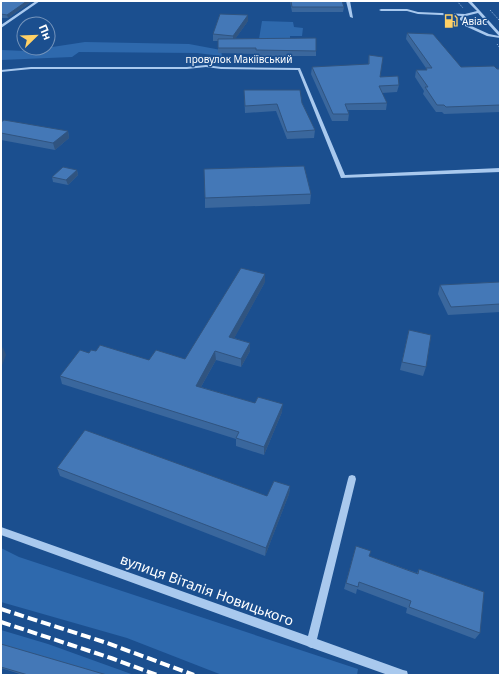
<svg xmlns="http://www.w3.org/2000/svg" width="501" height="676" viewBox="0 0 501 676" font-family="'Noto Sans',sans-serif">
  <rect width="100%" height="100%" fill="#1b4f8f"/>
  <path fill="#2e69ad" d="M 262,21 L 293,22 L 294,27 L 303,28 L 302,36 L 290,36 L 290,39 L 259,39 Z
    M 85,42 L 189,44 L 221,50 L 222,56 L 197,53 L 79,52 L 72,57 L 1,60 L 1,50 L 26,51 Z
    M 1,548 L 19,557 L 358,669 L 357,675 L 222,675 L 127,638 L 1,602 Z
    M 1,630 L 48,644 L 134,675 L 105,675 L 1,645 Z"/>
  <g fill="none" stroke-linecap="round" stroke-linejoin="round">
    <path stroke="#a9c9ee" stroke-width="1" stroke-dasharray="1 1.5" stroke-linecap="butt" d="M 457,1 L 463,8
      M 490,10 L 500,21
      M 497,44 L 500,48"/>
    <path fill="#a9c9ee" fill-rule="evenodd" d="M 36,1 L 40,1 L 1,28 L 1,25 Z
      M 346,1 L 350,1 L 353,18 L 350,17 Z
      M 467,1 L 471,1 L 500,33 L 500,38 L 487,36 L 465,26 L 465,24 L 467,24 L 489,34 L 499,36 L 478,13 L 466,16 L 462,21 L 460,20 L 460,18 L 462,16 L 418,14 L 407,11 L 381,11 L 379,10 L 381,9 L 407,9 L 418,12 L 465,14 L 477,11 Z
      M 206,65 L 221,67 L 300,68 L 345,175 L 500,168 L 500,172 L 341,178 L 298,70 L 221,69 L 206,67 L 187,69 L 31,69 L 1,72 L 1,70 L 31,67 L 187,67 Z
      M 352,475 L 355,476 L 356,479 L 317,639 L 403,670 L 407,671 L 408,675 L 388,675 L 312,648 L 311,648 L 307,646 L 1,535 L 1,527 L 308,636 L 348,479 L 349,476 Z"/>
    <path stroke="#fff" stroke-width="4" stroke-dasharray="10 4" stroke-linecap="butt" d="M 1,609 L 107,643 L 194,675
      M 1,622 L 111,658 L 157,675"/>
  </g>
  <path fill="#3a679d" d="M 1,1 L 32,1 L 8,18 L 1,18 Z
    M 290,1 L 342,1 L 344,7 L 343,12 L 292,12 Z
    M 248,21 L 235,39 L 316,51 L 316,56 L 256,56 L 256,54 L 218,53 L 218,41 L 213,41 L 213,34 Z
    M 407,33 L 461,67 L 500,69 L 500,112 L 444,114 L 442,112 L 436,112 L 423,94 L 424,91 L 415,77 L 416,70 L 426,70 L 426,68 L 406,39 Z
    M 369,55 L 380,77 L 399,85 L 397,92 L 382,93 L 387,103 L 386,110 L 348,110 L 349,114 L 348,121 L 332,121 L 311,74 L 312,67 L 368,65 Z
    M 244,90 L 302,103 L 315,130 L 314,138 L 287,139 L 276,111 L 245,113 Z
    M 1,122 L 68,131 L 69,138 L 55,150 L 1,140 Z
    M 77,170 L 78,175 L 68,185 L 53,182 L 52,177 Z
    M 311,194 L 310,204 L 205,208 L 205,198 Z
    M 265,282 L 234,338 L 250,343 L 250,351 L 241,367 L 216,360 L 201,387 L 282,412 L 264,455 L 236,446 L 236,439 L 62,384 L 60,376 L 89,353 L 96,351 L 149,360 L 185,359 Z
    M 500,282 L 500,312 L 448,315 L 438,294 L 440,285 Z
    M 409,330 L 426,367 L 423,376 L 400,370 Z
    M 57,468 L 267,496 L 290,486 L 289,494 L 265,556 L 60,476 Z
    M 356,546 L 369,556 L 417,573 L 419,569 L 480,633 L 475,639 L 406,613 L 407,608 L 357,589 L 356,594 L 344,589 Z
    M 1,644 L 107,675 L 23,675 L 1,668 Z"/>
  <path fill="#305480" d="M 27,1 L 32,1 L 8,18 L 7,15 Z
    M 248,15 L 248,21 L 233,42 L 233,36 Z
    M 68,131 L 69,138 L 55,150 L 53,143 Z
    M 77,170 L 78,175 L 68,185 L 66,180 Z
    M 265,274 L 265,282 L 230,346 L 229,337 Z
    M 250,343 L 250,351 L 241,367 L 241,359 Z
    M 3,347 L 6,355 L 1,368 L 1,351 Z
    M 215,351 L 216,360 L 197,394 L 196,386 Z
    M 283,404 L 282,412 L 264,455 L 264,447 Z
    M 290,486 L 289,494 L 265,556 L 266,548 Z"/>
  <path fill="#4478b7" stroke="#305480" d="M 1,1 L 27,1 L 7,15 L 1,14 Z
    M 291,1 L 342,1 L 344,7 L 292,7 Z
    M 220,14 L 248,15 L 233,36 L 213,34 Z
    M 407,33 L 433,34 L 461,67 L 494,66 L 497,69 L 500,69 L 500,105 L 446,107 L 444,105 L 437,105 L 425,87 L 428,87 L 416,70 L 427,70 L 426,68 L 432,68 Z
    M 316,38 L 316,51 L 256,50 L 256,48 L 218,48 L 218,39 Z
    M 369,55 L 383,57 L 380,77 L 398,76 L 399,85 L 379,86 L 387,103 L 345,104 L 349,114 L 333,114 L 312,67 L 369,64 Z
    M 244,90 L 300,90 L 302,103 L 315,130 L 287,132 L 277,104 L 245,106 Z
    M 4,120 L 68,131 L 53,143 L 1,133 L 1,122 Z
    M 304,166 L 311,194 L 205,198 L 204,169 Z
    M 63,167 L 77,170 L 66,180 L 52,177 Z
    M 241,268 L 265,274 L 229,337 L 250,343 L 241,359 L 215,351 L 196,386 L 255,403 L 258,397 L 283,404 L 264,447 L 236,438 L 239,432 L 60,376 L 80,350 L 89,353 L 91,350 L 96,351 L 100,345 L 149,360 L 156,350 L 185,359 Z
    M 500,282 L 500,304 L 451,307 L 440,285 Z
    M 409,330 L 431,335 L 426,367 L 402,362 Z
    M 85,430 L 267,496 L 274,481 L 290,486 L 266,548 L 57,468 Z
    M 356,546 L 371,551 L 369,556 L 418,574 L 419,569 L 484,592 L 480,633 L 409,607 L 411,601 L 359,582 L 358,587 L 346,583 Z
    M 1,644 L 107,675 L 28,675 L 1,667 Z"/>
  <defs>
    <symbol id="fuel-bare" viewBox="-9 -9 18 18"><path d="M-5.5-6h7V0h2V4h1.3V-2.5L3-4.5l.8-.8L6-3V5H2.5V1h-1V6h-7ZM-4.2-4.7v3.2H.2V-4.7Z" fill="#ffd166" stroke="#1b4f8f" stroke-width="2.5" paint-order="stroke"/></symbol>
  </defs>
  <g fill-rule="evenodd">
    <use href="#fuel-bare" x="441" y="11" width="20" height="20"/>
  </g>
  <g text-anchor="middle" stroke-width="3" stroke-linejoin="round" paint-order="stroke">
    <g font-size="10" fill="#fff" stroke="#1b4f8f" text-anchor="start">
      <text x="462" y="25">Авіас</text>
    </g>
    <g font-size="10" fill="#fff" stroke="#1b4f8f">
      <text x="239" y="63">провулок Макіївський</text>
    </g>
    <g font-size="14" fill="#fff" stroke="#1b4f8f">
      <text transform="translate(207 590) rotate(20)" y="5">вулиця Віталія Новицького</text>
    </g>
  </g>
  <rect width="501" height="676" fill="none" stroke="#ffffff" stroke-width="4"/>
  <g transform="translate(36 36) rotate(67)"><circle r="19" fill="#1b4f8f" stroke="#7695bc"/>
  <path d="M0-3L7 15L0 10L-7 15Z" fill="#ffd166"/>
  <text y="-6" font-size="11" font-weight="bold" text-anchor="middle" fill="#ffffff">Пн</text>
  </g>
</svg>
